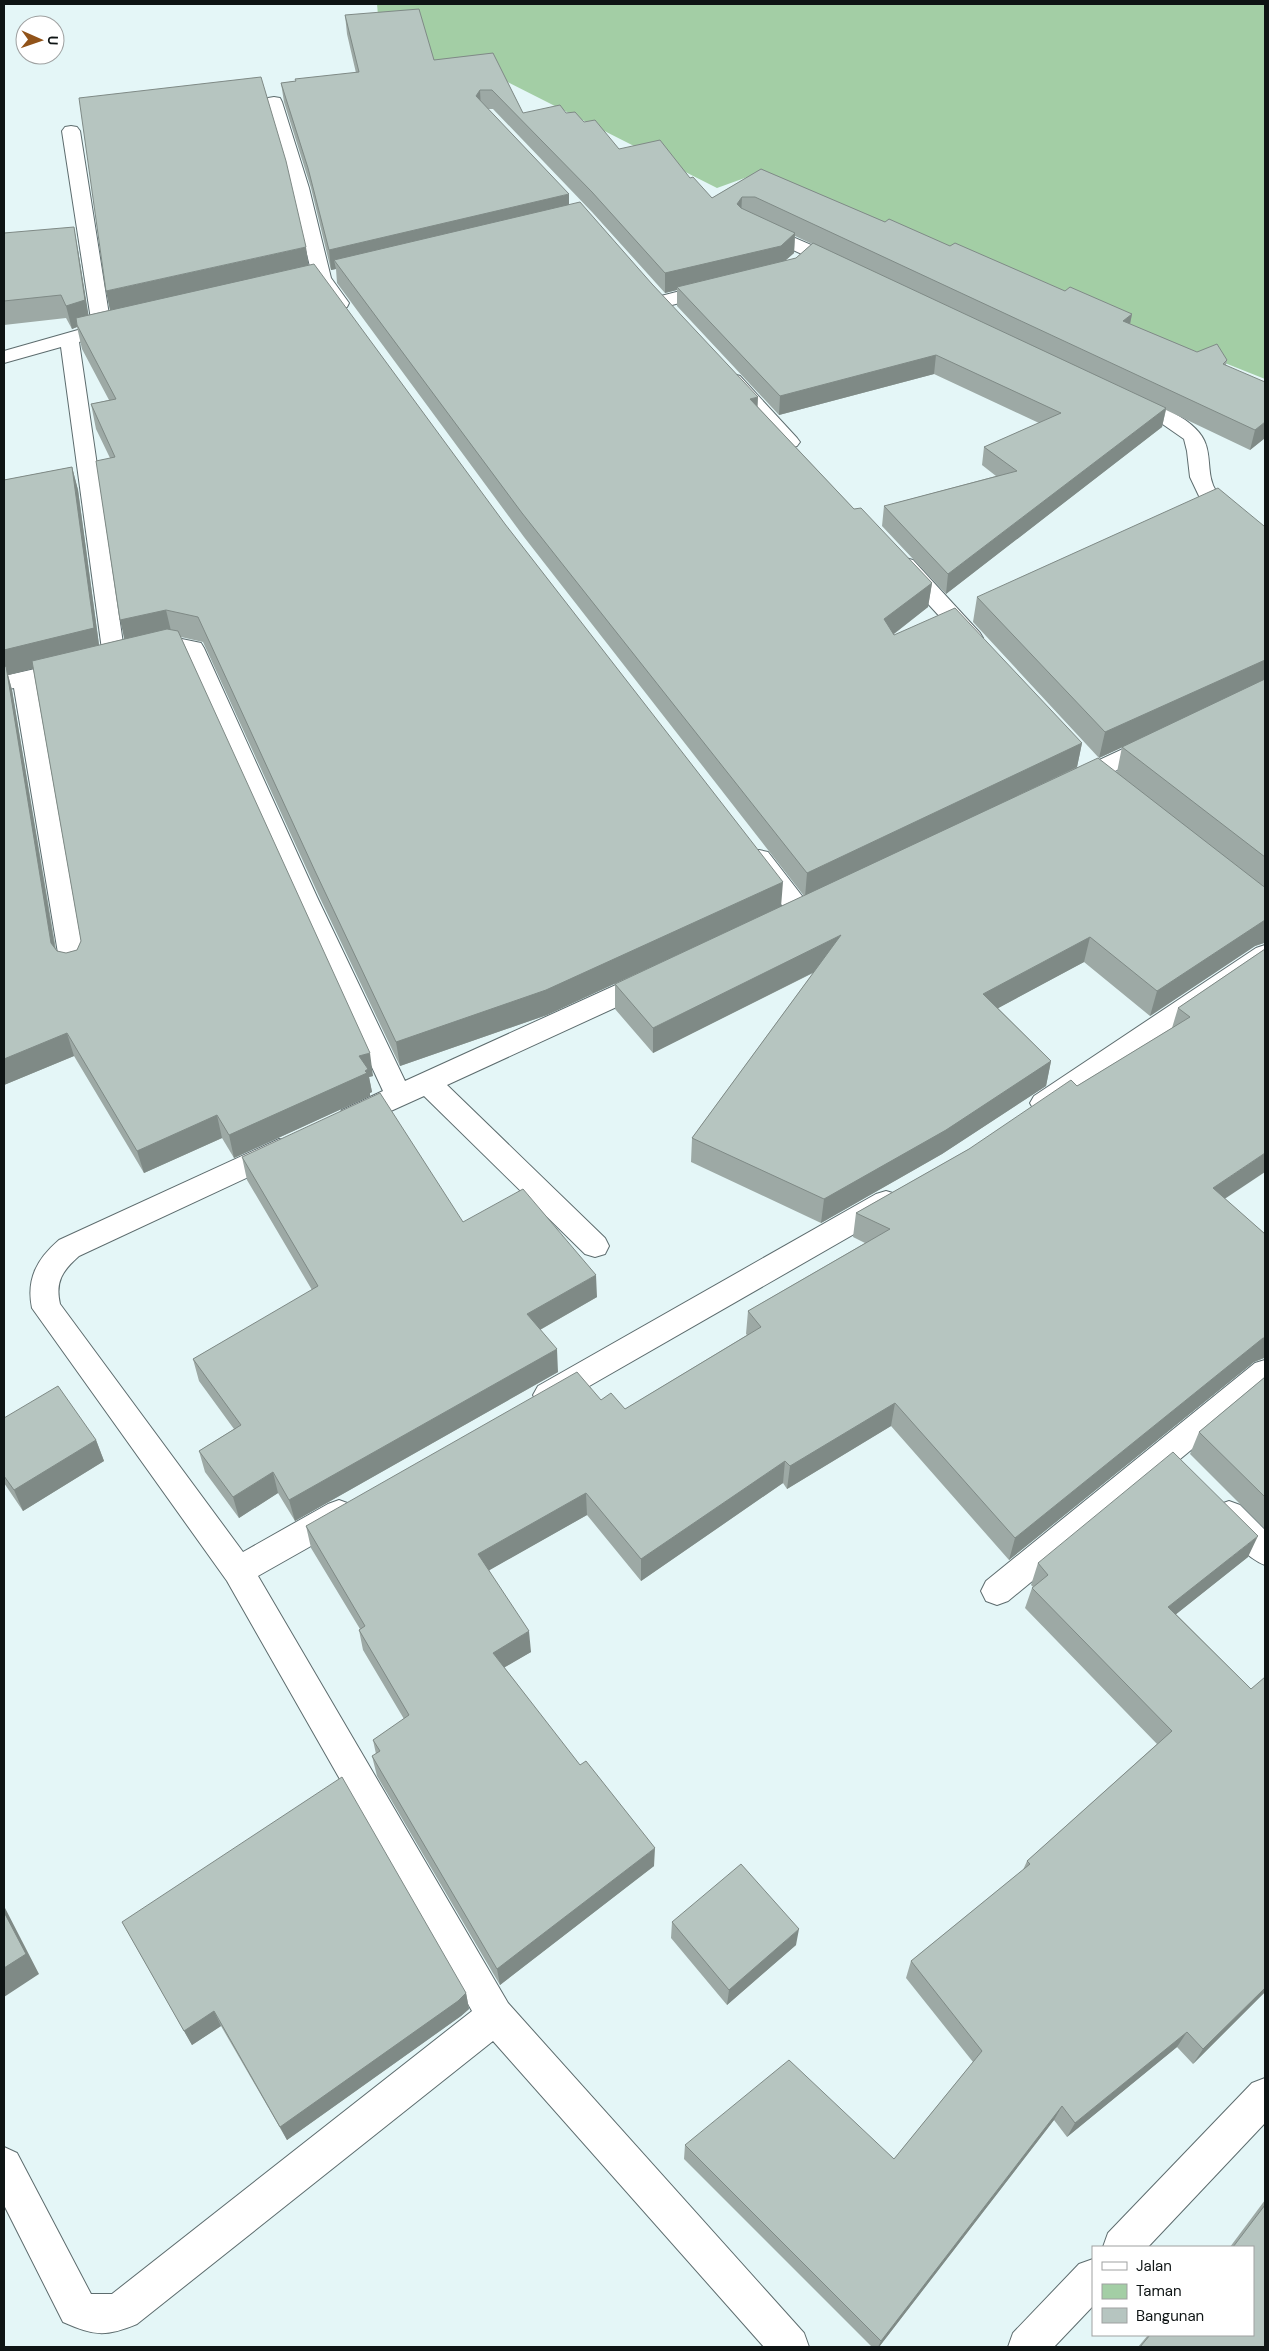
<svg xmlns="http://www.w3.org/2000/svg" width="1269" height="2351" viewBox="0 0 1269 2351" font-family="'DM Sans',sans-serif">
  <rect width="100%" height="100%" fill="#e4f6f7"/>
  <path fill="#a3cea5" d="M 377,4 L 1265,4 L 1265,379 L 753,175 L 717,188 L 480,68 L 384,82 Z"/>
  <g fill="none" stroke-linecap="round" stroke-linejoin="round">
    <defs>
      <path id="minor" d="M 274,97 L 280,98 L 282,102 L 309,188 L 331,278 L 349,303 L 347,307 L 340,309 L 333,307 L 313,279 L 291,188 L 266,102 L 268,98 Z
        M 71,126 L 77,127 L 80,131 L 110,321 L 123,321 L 126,325 L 123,329 L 79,342 L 125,657 L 122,662 L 114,664 L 106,662 L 103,657 L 61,347 L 4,363 L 4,351 L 92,326 L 62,131 L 65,127 Z
        M 760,223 L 846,260 L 848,264 L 846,268 L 832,268 L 754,232 L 751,228 L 754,224 Z
        M 712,283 L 719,285 L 721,289 L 719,293 L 660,308 L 653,306 L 651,302 L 653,298 Z
        M 733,374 L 740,376 L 797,438 L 800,442 L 797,446 L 790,448 L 783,446 L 726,384 L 723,380 L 726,376 Z
        M 1131,396 C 1154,402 1199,420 1206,445 C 1211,460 1207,477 1216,491 C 1225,504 1252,523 1265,534 L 1265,551 L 1258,550 L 1199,496 L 1190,477 L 1187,451 L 1184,439 L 1161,423 L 1124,406 L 1121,402 L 1124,398 Z
        M 905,558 L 913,560 L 980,633 L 983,638 L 980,643 L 972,645 L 964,643 L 897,570 L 894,565 L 897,560 Z
        M 172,637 L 201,643 L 204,648 L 317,897 L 405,1081 L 640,974 L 649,972 L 658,974 L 662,981 L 658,988 L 447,1085 L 605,1238 L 609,1246 L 605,1254 L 595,1257 L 585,1254 L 424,1096 L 362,1124 L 352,1127 L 342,1124 L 339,1117 L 342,1110 L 383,1091 L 293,897 L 184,653 L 172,651 L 148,657 L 140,655 L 137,650 L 140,645 Z
        M 70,661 L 78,663 L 81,668 L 78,673 L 36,683 L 86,965 L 82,972 L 73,974 L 64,972 L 60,965 L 14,688 L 4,690 L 4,676 Z
        M 1153,735 L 1161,738 L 1165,743 L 1161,748 L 1083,787 L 1075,789 L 1067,787 L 1063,781 L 1067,775 Z
        M 759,850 L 768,852 L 809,905 L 812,911 L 809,917 L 800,920 L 791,917 L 750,864 L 747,858 L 750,852 Z
        M 1265,945 L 1265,966 L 1052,1110 L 1043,1113 L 1034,1110 L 1030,1103 L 1034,1096 L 1256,948 Z
        M 279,1139 L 289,1142 L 293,1150 L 289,1158 L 79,1256 C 62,1271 55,1282 60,1304 L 243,1552 L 328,1504 L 339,1500 L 350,1504 L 354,1514 L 350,1524 L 258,1576 L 508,2003 L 804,2333 L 809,2347 L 764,2347 L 493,2041 L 137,2324 C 106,2337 94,2336 63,2322 L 4,2205 L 4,2147 L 17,2153 L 91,2294 L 112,2294 L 472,2011 L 227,1581 L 32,1308 C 26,1279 37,1259 59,1240 Z
        M 886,1191 L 896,1194 L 900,1202 L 896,1210 L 558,1404 L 548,1408 L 538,1404 L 533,1395 L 538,1386 L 876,1194 Z
        M 1265,1360 L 1265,1389 L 1008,1601 L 997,1605 L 986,1601 L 981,1591 L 986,1581 L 1255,1363 Z
        M 1229,1501 L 1240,1505 L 1265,1530 L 1265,1565 C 1248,1559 1221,1532 1214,1515 L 1218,1505 Z
        M 1265,2078 L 1265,2123 L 1148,2247 L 1103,2247 L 1108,2233 L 1252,2083 Z
        M 1093,2259 L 1093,2306 L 1054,2347 L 1008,2347 L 1013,2333 L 1079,2264 Z"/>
    </defs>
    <use href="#minor" stroke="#5d6c6e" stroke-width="2"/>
    <use href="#minor" fill="#fff" fill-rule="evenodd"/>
  </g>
  <path fill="#9da9a5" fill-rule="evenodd" d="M 345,15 L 434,60 L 493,53 L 523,113 L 566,113 L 584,122 L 619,149 L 690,178 L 712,198 L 761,169 L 885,222 L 1065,291 L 1132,314 L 1130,324 L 1197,352 L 1227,360 L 1226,365 L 1265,438 L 1250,450 L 1166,410 L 1162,427 L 946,594 L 882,526 L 884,506 L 996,476 L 982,465 L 984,447 L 1039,423 L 934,374 L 779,415 L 677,306 L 677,290 L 665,293 L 592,212 L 493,109 L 488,109 L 569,204 L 758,407 L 854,509 L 932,583 L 928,607 L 894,634 L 894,635 L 1082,743 L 1077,767 L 1117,772 L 1122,747 L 1099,758 L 973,622 L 977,597 L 1264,526 L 1265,526 L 1265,944 L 1264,943 L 1255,946 L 1150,1016 L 1084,962 L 998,1008 L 1051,1061 L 1046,1086 L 942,1154 L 821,1223 L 691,1162 L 692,1138 L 813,973 L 653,1053 L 615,1009 L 615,984 L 655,965 L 547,1015 L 400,1066 L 319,896 L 203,642 L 181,637 L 373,1076 L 369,1077 L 372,1092 L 370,1093 L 370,1096 L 234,1158 L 222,1138 L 144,1173 L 74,1056 L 4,1085 L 4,480 L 72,467 L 78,490 L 99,645 L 124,639 L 110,458 L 96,429 L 91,404 L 109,400 L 82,349 L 77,327 L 72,329 L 66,318 L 4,325 L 4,233 L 78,250 L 88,315 L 110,310 L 106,291 L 308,265 L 781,906 L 804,896 L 524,537 L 337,283 L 336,269 L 331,270 L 311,188 L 284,102 L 281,83 L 356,73 L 347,34 ZM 795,236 L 812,244 L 796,258 L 785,261 L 794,253 ZM 33,668 L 81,941 L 77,950 L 66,953 L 57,951 L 56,949 L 12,690 L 8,675 Z
    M 1265,949 L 1225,1199 L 1265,1234 L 1265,1359 L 1264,1358 L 1254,1362 L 1009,1560 L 891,1426 L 787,1489 L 783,1483 L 641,1581 L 587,1515 L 489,1570 L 531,1652 L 504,1667 L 654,1866 L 500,1985 L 377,1776 L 372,1756 L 376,1754 L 373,1740 L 404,1719 L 363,1650 L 359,1630 L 360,1629 L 311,1548 L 306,1526 L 601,1400 L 625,1409 L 747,1335 L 746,1334 L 748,1311 L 865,1243 L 853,1237 L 856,1213 L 969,1149 L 1077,1086 L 1172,1028 L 1178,1008 Z
    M 242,1157 L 463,1222 L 597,1297 L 540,1330 L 558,1372 L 295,1521 L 278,1493 L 239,1518 L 205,1472 L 199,1451 L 234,1429 L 199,1381 L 193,1359 L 312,1290 L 247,1180 Z
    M 1265,1377 L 1265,1529 L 1190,1454 L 1199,1432 Z
    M 4,1418 L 96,1440 L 104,1461 L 23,1511 L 4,1483 Z
    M 1248,1557 L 1176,1614 L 1251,1689 L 1265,1992 L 1193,2064 L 1177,2047 L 1067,2137 L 1054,2120 L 879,2347 L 872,2347 L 684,2159 L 685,2145 L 894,2159 L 973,2062 L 906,1978 L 911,1961 L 1023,1870 L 1027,1861 L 1157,1744 L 1025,1608 L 1032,1588 L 1033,1587 L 1031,1585 L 1038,1563 Z
    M 122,1922 L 466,1993 L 469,2009 L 461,2016 L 287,2140 L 221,2026 L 192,2045 Z
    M 672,1922 L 796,1945 L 727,2005 L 671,1938 Z
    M 1265,2200 L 1265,2347 L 1138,2347 L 1148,2335 L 1253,2335 L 1253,2247 L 1230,2247 Z"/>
  <path fill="#7f8a86" d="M 480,90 L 481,109 L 476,96 Z
    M 569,194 L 569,214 L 334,260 L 336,269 L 331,270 L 329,250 Z
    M 742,197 L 741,216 L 737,204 Z
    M 74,227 L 78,250 L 90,324 L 77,325 L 77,327 L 72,329 L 66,306 Z
    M 795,233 L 794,253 L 780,265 L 677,287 L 677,290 L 665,293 L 665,273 Z
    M 306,247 L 310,275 L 112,319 L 106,291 Z
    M 1132,314 L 1128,334 L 1123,321 Z
    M 936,355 L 934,374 L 779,415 L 780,396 Z
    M 758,397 L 757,421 L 750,399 Z
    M 1166,408 L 1162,427 L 946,594 L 948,574 Z
    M 1265,422 L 1265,438 L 1250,450 L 1255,430 Z
    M 72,467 L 78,490 L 100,652 L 8,675 L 12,690 L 58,966 L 51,943 L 4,676 L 4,650 Z
    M 932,583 L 928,607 L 882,643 L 884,619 Z
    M 166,610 L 172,635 L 126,646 L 120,620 Z
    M 1265,660 L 1265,682 L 1099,758 L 1105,732 Z
    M 1082,743 L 1077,767 L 805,897 L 807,873 Z
    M 783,882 L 781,907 L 547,1015 L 400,1066 L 396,1042 Z
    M 1265,920 L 1265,941 L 1264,943 L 1255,946 L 1150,1016 L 1157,991 Z
    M 841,935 L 838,960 L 653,1053 L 653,1028 Z
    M 1090,937 L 1084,962 L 978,1019 L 983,994 Z
    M 67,1033 L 74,1056 L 4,1085 L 4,1059 Z
    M 370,1053 L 373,1076 L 369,1077 L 372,1092 L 370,1093 L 370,1096 L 234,1158 L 229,1135 L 359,1056 Z
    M 1051,1061 L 1046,1086 L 942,1154 L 821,1223 L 824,1199 Z
    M 217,1115 L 222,1138 L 144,1173 L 137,1151 Z
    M 1265,1153 L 1265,1172 L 1205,1212 L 1213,1188 Z
    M 596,1275 L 597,1297 L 529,1336 L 527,1314 Z
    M 1263,1338 L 1265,1338 L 1265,1356 L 1264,1358 L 1254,1362 L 1009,1560 L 1015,1538 Z
    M 557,1349 L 558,1372 L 295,1521 L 289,1500 Z
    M 895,1403 L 891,1426 L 787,1489 L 790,1466 Z
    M 96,1440 L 104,1461 L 23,1511 L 14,1490 Z
    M 785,1461 L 783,1483 L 641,1581 L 641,1559 Z
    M 273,1472 L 278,1493 L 239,1518 L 233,1497 Z
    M 586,1493 L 587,1515 L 481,1575 L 478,1554 Z
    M 1258,1536 L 1248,1557 L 1160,1627 L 1168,1607 Z
    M 529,1631 L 531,1652 L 495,1673 L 493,1653 Z
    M 655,1848 L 654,1866 L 500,1985 L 497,1969 Z
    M 4,1906 L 39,1974 L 4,1997 Z
    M 799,1929 L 796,1945 L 727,2005 L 729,1990 Z
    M 1265,1988 L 1265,1992 L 1193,2064 L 1203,2049 Z
    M 466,1993 L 469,2009 L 461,2016 L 287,2140 L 280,2127 Z
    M 214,2011 L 221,2026 L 192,2045 L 184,2031 Z
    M 1187,2032 L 1177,2047 L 1067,2137 L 1075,2123 Z
    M 1062,2106 L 1054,2120 L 879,2347 L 878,2347 L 881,2341 Z"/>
  <path fill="#b6c5c0" stroke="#7f8a86" d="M 419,9 L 434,60 L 493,53 L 523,113 L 560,105 L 566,113 L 575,112 L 584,122 L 595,120 L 619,149 L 660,140 L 690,178 L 693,177 L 712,198 L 761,169 L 885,222 L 889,219 L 950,246 L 955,243 L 1065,291 L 1070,287 L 1132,314 L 1123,321 L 1197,352 L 1217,344 L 1227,360 L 1223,364 L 1265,382 L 1265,422 L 1255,430 L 755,197 L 742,197 L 737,204 L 741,208 L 795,233 L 781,246 L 665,273 L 592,192 L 492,90 L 480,90 L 476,96 L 569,194 L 329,250 L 308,168 L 281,83 L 296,81 L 295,79 L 359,72 L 345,15 Z
    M 261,77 L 286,161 L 306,247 L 106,291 L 79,98 Z
    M 580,202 L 652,284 L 758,397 L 750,399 L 854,509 L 861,508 L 932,583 L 884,619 L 894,635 L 955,608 L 1082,743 L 807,873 L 522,513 L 334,260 Z
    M 74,227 L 85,300 L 66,306 L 61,295 L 4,301 L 4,233 Z
    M 813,243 L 1166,408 L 948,574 L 884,506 L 1017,471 L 984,447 L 1061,413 L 936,355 L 780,396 L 677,287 L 796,258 Z
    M 314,264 L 505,524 L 783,882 L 546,990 L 396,1042 L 315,871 L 198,617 L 166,610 L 120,620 L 96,461 L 115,457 L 91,404 L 116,399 L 77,325 L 76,318 Z
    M 72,467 L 94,628 L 4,650 L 4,480 Z
    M 1218,488 L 1264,526 L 1265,526 L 1265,660 L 1105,732 L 977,597 Z
    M 167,629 L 178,631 L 370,1053 L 359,1056 L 368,1069 L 365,1071 L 367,1073 L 229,1135 L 217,1115 L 137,1151 L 67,1033 L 4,1059 L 4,667 L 6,666 L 51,943 L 57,951 L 66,953 L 77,950 L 81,941 L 32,661 Z
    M 1265,679 L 1265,857 L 1122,747 Z
    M 1098,758 L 1263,886 L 1265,887 L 1265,920 L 1157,991 L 1090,937 L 983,994 L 1051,1061 L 946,1130 L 824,1199 L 692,1138 L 841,935 L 653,1028 L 615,984 Z
    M 1265,949 L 1265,1153 L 1213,1188 L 1265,1234 L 1265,1338 L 1263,1338 L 1015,1538 L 895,1403 L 790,1466 L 785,1461 L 641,1559 L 586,1493 L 478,1554 L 529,1631 L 493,1653 L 580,1765 L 586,1761 L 655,1848 L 497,1969 L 372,1756 L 380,1751 L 373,1740 L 409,1715 L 359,1630 L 365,1626 L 306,1526 L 577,1372 L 601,1400 L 611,1393 L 625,1409 L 761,1327 L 748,1311 L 890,1229 L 856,1213 L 969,1149 L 1071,1080 L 1077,1086 L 1190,1017 L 1178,1008 Z
    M 380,1093 L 463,1222 L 523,1189 L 596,1275 L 527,1314 L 557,1349 L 289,1500 L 273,1472 L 233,1497 L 199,1451 L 241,1425 L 193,1359 L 318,1286 L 242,1157 Z
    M 1265,1377 L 1265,1497 L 1199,1432 Z
    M 58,1386 L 96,1440 L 14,1490 L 4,1476 L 4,1418 Z
    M 1173,1452 L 1258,1536 L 1168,1607 L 1251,1689 L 1265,1677 L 1265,1988 L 1203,2049 L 1187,2032 L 1075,2123 L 1062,2106 L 881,2341 L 685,2145 L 789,2060 L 894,2159 L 982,2051 L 911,1961 L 1030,1864 L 1027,1861 L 1172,1731 L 1032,1588 L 1048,1575 L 1038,1563 Z
    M 342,1777 L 466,1993 L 458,2001 L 280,2127 L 214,2011 L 184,2031 L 122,1922 Z
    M 741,1864 L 799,1929 L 729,1990 L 672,1922 Z
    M 4,1912 L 26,1954 L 4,1968 Z
    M 1265,2205 L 1265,2347 L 1140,2347 L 1150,2335 L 1253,2335 L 1253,2247 L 1233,2247 Z"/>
  <rect width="1269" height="2351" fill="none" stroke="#0e1414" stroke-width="10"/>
  <rect x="1092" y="2246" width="162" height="90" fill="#ffffff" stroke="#9fa1a1"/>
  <rect x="1102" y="2262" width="25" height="8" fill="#ffffff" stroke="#9fa1a1"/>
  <text x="1136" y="2271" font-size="15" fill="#0e1414">Jalan</text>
  <rect x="1102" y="2284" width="25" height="15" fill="#a3cea5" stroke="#9fa1a1"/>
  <text x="1136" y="2296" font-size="15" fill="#0e1414">Taman</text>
  <rect x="1102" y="2308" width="25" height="15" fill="#b6c5c0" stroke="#9fa1a1"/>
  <text x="1136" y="2321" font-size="15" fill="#0e1414">Bangunan</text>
  <g transform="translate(40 40) rotate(92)"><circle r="24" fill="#ffffff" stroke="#9fa1a1"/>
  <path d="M0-4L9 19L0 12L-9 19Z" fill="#915319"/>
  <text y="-8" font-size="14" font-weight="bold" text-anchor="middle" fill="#0e1414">U</text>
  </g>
</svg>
